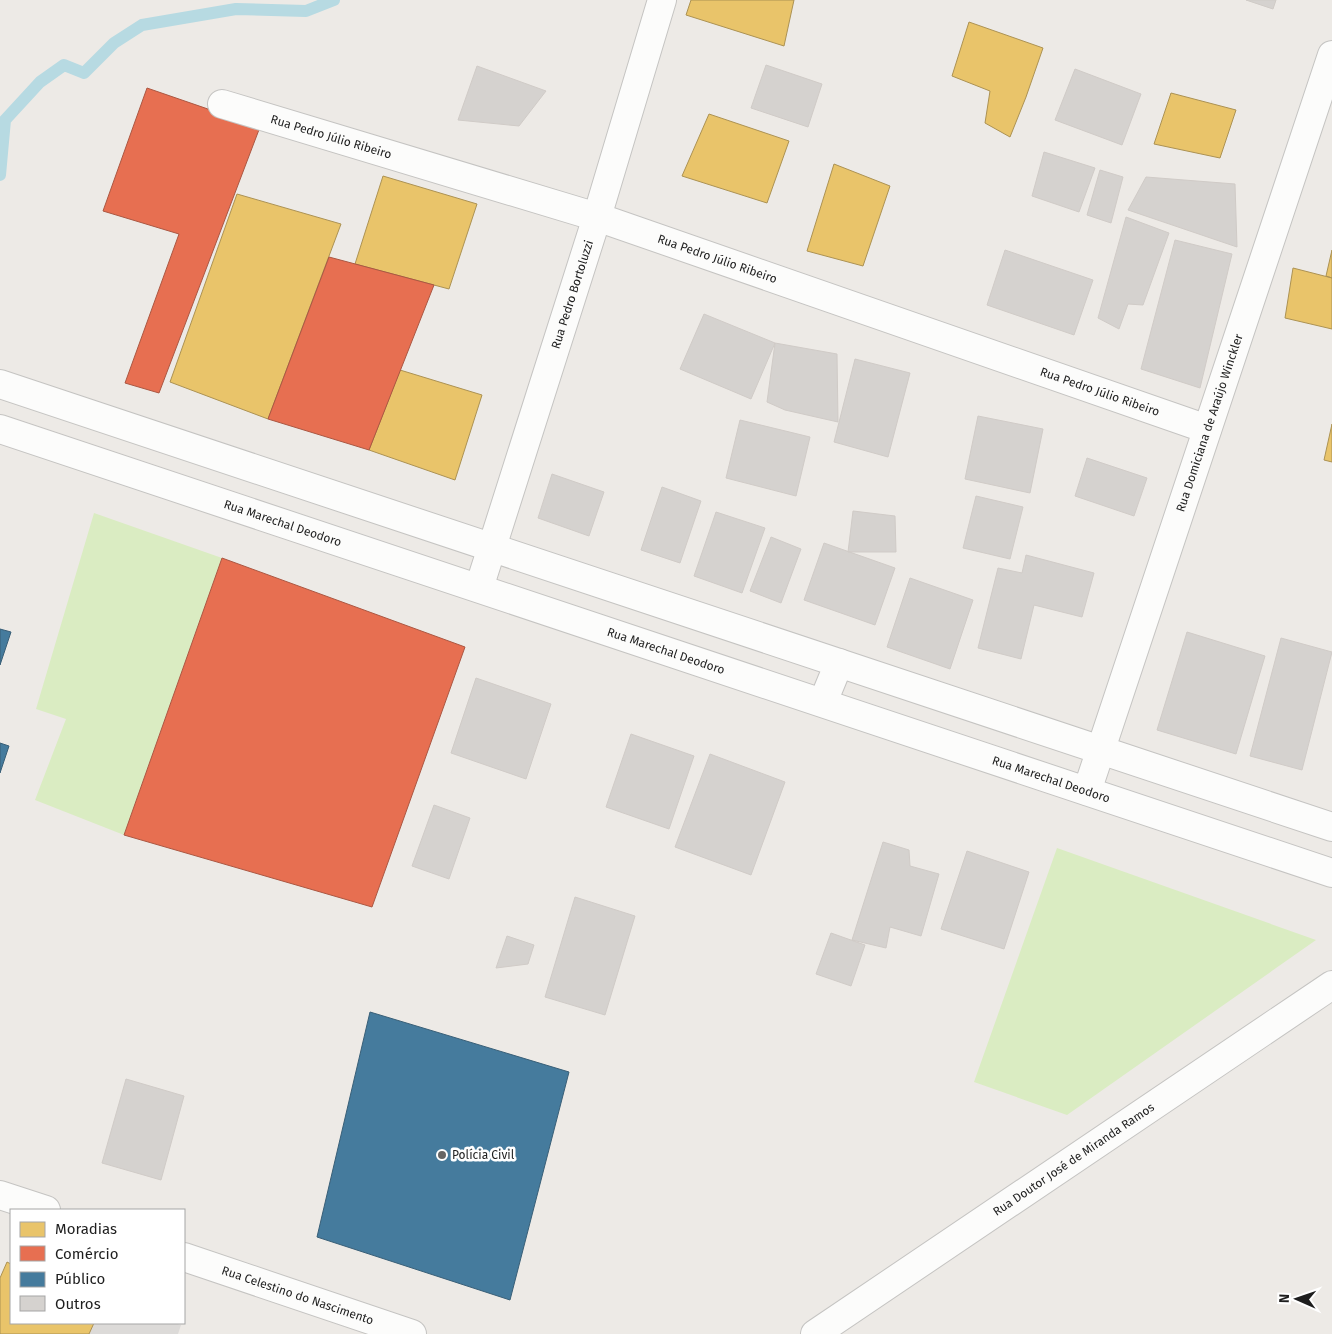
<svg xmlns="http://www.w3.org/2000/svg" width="1332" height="1334" viewBox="0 0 1332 1334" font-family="'Fira Sans',sans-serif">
  <rect width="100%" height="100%" fill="#edeae6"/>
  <path fill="#dcdad8" d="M 87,1323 L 174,1323 L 181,1325 L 178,1334 L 83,1334 Z"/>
  <path fill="#daecc2" d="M 94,513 L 222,558 L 124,835 L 35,800 L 66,719 L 36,709 Z
    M 1057,848 L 1316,940 L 1067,1115 L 974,1082 Z"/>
  <path fill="#e9c46a" stroke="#ac9253" d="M 691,0 L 794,0 L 784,46 L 686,15 Z
    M 969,22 L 1043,48 L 1026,97 L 1010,137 L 985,123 L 990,91 L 952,76 Z
    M 1171,93 L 1236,110 L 1220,158 L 1154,144 Z
    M 709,114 L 789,141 L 767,203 L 682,176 Z
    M 834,164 L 890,186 L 863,266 L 807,251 Z
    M 383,176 L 477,204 L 449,289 L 355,264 Z
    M 237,194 L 341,224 L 268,419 L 170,382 Z
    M 1332,250 L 1332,278 L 1326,276 Z
    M 1293,268 L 1332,278 L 1332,329 L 1285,318 Z
    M 400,370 L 482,395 L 455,480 L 369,450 Z
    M 1332,424 L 1332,462 L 1324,460 Z
    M 7,1262 L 11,1264 L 11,1323 L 94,1323 L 89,1334 L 0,1334 L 0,1278 Z"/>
  <path fill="#e76f51" stroke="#ab5742" d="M 147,88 L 260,127 L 159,393 L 125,383 L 179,234 L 103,211 Z
    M 329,257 L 434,285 L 369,450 L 268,419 Z
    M 222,558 L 465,647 L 372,907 L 124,835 Z"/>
  <path fill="#457b9d" stroke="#395f77" d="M 0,629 L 11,632 L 0,665 Z
    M 0,743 L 9,746 L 0,773 Z
    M 370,1012 L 569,1072 L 510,1300 L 317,1237 Z"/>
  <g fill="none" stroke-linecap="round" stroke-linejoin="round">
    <path stroke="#b7dae2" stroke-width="12" d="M 0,175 L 5,120 L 40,82 L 64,65 L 84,73 L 114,43 L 142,25 L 236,9 L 306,11 L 334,0"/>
  </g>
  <path fill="#d5d2cf" stroke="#d0cbc7" d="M 1246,0 L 1276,0 L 1273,9 Z
    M 766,65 L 822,84 L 808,127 L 751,108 Z
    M 477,66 L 546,91 L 519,126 L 458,120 Z
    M 1075,69 L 1141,94 L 1122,145 L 1055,120 Z
    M 1044,152 L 1095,168 L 1079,212 L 1032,196 Z
    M 1100,170 L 1123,177 L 1111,223 L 1087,215 Z
    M 1146,177 L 1235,184 L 1237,247 L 1128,210 Z
    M 1126,217 L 1169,233 L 1143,305 L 1128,304 L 1119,329 L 1098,318 Z
    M 1175,240 L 1232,254 L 1200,388 L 1141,369 Z
    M 1005,250 L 1093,280 L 1074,335 L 987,305 Z
    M 704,314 L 775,343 L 751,399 L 680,369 Z
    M 775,343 L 837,354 L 838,422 L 785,410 L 767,402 Z
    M 855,359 L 910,373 L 888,457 L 834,442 Z
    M 978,416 L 1043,429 L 1030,493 L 965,479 Z
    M 740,420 L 810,437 L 796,496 L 726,478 Z
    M 1087,458 L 1147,478 L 1134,516 L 1075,496 Z
    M 552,474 L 604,492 L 589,536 L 538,518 Z
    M 662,487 L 701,501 L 680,563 L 641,550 Z
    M 976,496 L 1023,507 L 1010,559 L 963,548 Z
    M 853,511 L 895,516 L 896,552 L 848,552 Z
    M 716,512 L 765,528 L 742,593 L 694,576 Z
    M 771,537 L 801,549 L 781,603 L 750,591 Z
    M 824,543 L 895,568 L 875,625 L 804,600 Z
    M 1026,555 L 1094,573 L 1082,617 L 1034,605 L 1021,659 L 978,648 L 998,568 L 1022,573 Z
    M 910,578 L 973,600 L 950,669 L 887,647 Z
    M 1187,632 L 1265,656 L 1236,754 L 1157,730 Z
    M 1281,638 L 1332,652 L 1302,770 L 1250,756 Z
    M 476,678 L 551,704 L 526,779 L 451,753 Z
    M 631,734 L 694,756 L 669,829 L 606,807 Z
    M 710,754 L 785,782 L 751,875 L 675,847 Z
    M 434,805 L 470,818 L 449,879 L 412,866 Z
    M 883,842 L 909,850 L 910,866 L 939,874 L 921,936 L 890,927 L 886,948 L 852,940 Z
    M 967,851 L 1029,872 L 1004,949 L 941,929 Z
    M 575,897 L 635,916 L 605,1015 L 545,997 Z
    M 831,933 L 865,945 L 851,986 L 816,974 Z
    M 507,936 L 534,945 L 528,964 L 496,968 Z
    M 126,1079 L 184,1096 L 161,1180 L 102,1163 Z"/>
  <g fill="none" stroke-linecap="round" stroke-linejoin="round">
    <defs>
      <g id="minor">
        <path id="s1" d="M 222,104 L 597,217 L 1207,429"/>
        <path id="s2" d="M 479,588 L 597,217 L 662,0"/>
        <path d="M 823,702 L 839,663"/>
        <path id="s3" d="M 1087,791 L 1332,55"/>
        <path d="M 0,1195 L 46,1210"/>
        <path id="s4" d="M 184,1257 L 412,1334"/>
      </g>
      <g id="tertiary">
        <path d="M 0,384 L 1332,827"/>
        <path id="s5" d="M 0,429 L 1332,873"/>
        <path id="s6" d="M 815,1334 L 1332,985"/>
      </g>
    </defs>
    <use href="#minor" stroke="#c5c4c2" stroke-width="30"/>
    <use href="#tertiary" stroke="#c5c4c2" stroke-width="30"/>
    <use href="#minor" stroke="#fcfcfb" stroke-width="28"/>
    <use href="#tertiary" stroke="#fcfcfb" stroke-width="28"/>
  </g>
  <circle fill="#666564" stroke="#fff" stroke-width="2" cx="442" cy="1155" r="5"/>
  <g text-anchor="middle" stroke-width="5" stroke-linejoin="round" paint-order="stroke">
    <g font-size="12" fill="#1e1e1e" stroke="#fff">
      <text dy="4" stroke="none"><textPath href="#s1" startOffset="114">Rua Pedro Júlio Ribeiro</textPath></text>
      <text dy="4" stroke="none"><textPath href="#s1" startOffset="519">Rua Pedro Júlio Ribeiro</textPath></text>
      <text dy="4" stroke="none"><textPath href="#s2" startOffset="308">Rua Pedro Bortoluzzi</textPath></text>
      <text dy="4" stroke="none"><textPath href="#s1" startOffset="924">Rua Pedro Júlio Ribeiro</textPath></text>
      <text dy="4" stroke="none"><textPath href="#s3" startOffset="388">Rua Domiciana de Araújo Winckler</textPath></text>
      <text dy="4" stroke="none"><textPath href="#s5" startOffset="298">Rua Marechal Deodoro</textPath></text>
      <text dy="4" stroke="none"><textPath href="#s5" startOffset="702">Rua Marechal Deodoro</textPath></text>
      <text dy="4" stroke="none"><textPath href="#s5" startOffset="1108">Rua Marechal Deodoro</textPath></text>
      <text dy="4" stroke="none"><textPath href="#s6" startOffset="312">Rua Doutor José de Miranda Ramos</textPath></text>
      <text dy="4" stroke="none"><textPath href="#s4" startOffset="120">Rua Celestino do Nascimento</textPath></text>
    </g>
    <g font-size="12" fill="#1e1e1e" stroke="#fff" text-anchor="start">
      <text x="452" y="1159">Polícia Civil</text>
    </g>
  </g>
  <rect x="10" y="1209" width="175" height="115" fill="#ffffff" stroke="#a5a5a5"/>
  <rect x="20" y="1222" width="25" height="15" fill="#e9c46a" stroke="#a5a5a5"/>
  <text x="55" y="1234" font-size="15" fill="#1e1e1e">Moradias</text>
  <rect x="20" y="1246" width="25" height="15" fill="#e76f51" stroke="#a5a5a5"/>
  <text x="55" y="1259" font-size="15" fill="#1e1e1e">Comércio</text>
  <rect x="20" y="1272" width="25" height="15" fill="#457b9d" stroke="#a5a5a5"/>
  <text x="55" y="1284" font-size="15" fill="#1e1e1e">Público</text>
  <rect x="20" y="1296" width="25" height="15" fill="#d5d2cf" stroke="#a5a5a5"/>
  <text x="55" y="1309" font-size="15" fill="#1e1e1e">Outros</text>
  <g transform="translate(1297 1299) rotate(272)" stroke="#ffffff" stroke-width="4" paint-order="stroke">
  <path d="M0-4L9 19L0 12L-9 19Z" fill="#1e1e1e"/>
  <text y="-8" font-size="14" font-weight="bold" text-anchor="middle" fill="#1e1e1e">N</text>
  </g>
</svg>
